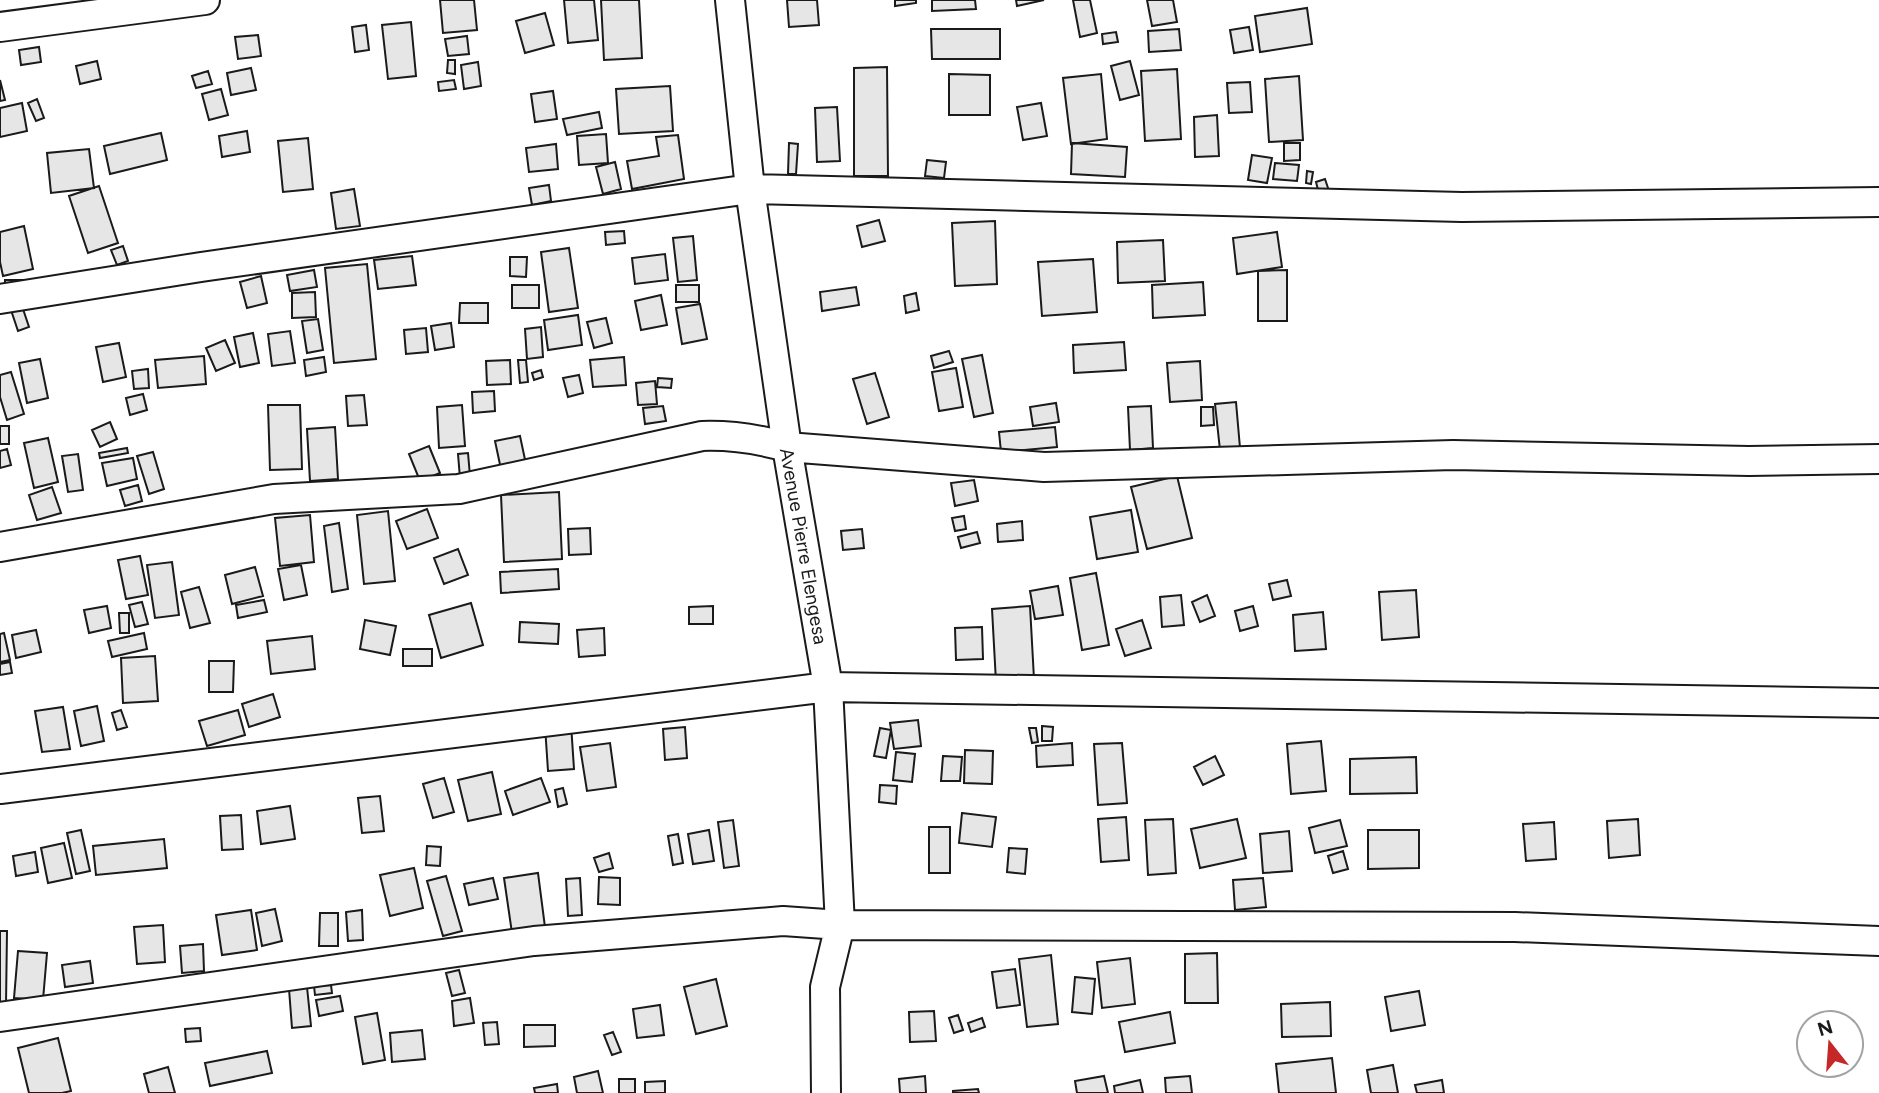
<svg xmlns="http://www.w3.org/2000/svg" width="1879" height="1093" viewBox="0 0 1879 1093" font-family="Figtree,sans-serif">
  <rect width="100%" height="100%" fill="#fff"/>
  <path fill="#e6e6e6" stroke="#1a1a1a" stroke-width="2" d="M 440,0 L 474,0 L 477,30 L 443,33 Z
    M 564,0 L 594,0 L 598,40 L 568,43 Z
    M 601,0 L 639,0 L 642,58 L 604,60 Z
    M 787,0 L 817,0 L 819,25 L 789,27 Z
    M 895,0 L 916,0 L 916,3 L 895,6 Z
    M 932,0 L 975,0 L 976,9 L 932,11 Z
    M 1016,0 L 1044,0 L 1017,6 Z
    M 1073,0 L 1090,0 L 1097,33 L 1080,37 Z
    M 1147,0 L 1173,0 L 1177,22 L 1152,26 Z
    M 1307,8 L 1312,44 L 1260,52 L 1255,16 Z
    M 545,13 L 554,45 L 525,53 L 516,21 Z
    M 411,22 L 416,76 L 388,79 L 382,25 Z
    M 366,25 L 369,50 L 355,52 L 352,27 Z
    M 1249,27 L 1253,50 L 1234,53 L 1230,30 Z
    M 931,29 L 1000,29 L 1000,59 L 932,59 Z
    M 1179,29 L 1181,50 L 1149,52 L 1148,31 Z
    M 1116,32 L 1118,42 L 1103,44 L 1102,34 Z
    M 258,35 L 261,56 L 238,59 L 235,37 Z
    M 467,36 L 469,54 L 448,56 L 445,39 Z
    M 39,47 L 41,62 L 21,65 L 19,50 Z
    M 448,60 L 455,60 L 455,74 L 447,73 Z
    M 97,61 L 101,79 L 80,84 L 76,66 Z
    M 1130,61 L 1139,95 L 1120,100 L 1111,66 Z
    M 478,62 L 481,86 L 464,89 L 461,65 Z
    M 887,67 L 888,176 L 854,176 L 854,68 Z
    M 251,68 L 256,90 L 231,95 L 227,73 Z
    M 1177,69 L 1181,139 L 1145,141 L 1141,71 Z
    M 208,71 L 212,84 L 196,88 L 192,76 Z
    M 949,74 L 990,75 L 990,115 L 949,115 Z
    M 1101,74 L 1107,139 L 1071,144 L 1063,78 Z
    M 1299,76 L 1303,140 L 1269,142 L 1265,79 Z
    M 0,80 L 5,100 L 0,101 Z
    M 454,80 L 456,89 L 439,91 L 438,82 Z
    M 1250,82 L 1252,112 L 1229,113 L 1227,83 Z
    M 670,86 L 673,131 L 619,134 L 616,89 Z
    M 221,89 L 228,115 L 209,120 L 202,94 Z
    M 553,91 L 557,119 L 535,122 L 531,94 Z
    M 37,99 L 44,118 L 36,121 L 28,103 Z
    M 22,103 L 27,131 L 0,137 L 0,108 Z
    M 1041,103 L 1047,136 L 1023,140 L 1017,107 Z
    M 837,107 L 840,161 L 817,162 L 815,108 Z
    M 599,112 L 602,128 L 567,135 L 563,119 Z
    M 1217,115 L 1219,156 L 1195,157 L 1194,117 Z
    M 247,131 L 250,152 L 222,157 L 219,136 Z
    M 161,133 L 167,160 L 110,174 L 104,146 Z
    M 606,134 L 608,163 L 579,165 L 577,136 Z
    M 678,135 L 684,179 L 632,189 L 627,161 L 659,156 L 656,137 Z
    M 308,138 L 313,189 L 283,192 L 278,141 Z
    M 789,143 L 798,144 L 796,174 L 788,174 Z
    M 1072,143 L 1127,147 L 1125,177 L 1071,174 Z
    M 1284,143 L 1300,143 L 1300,160 L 1284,161 Z
    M 556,144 L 558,169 L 529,172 L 526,148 Z
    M 89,149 L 94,188 L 51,193 L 47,153 Z
    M 1252,155 L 1272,158 L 1267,183 L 1248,180 Z
    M 927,160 L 946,162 L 944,178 L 925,176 Z
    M 615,162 L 621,189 L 603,194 L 596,167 Z
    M 1275,163 L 1299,165 L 1297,181 L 1273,179 Z
    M 1307,171 L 1313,172 L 1311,184 L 1306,183 Z
    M 1325,179 L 1329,191 L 1319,194 L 1316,182 Z
    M 549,185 L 551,201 L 532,205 L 529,188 Z
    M 99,186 L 118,243 L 88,253 L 69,196 Z
    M 354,189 L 360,226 L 336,229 L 331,193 Z
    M 879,220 L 885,241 L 862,247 L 857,226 Z
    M 995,221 L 997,284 L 955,286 L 952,223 Z
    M 24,226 L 33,269 L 3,276 L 0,262 L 0,232 Z
    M 624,231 L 625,243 L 606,245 L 605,232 Z
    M 1277,232 L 1282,267 L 1237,274 L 1233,238 Z
    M 693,236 L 697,280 L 678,282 L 673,238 Z
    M 1163,240 L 1165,281 L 1118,283 L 1117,242 Z
    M 123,246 L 128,261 L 117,265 L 111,250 Z
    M 569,248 L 578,308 L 549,312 L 541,252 Z
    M 665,254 L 668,280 L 635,284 L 632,258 Z
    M 412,256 L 416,285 L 378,289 L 374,260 Z
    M 510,257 L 527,257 L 526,277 L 510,276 Z
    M 1093,259 L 1097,312 L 1042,316 L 1038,262 Z
    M 367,264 L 376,359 L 334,363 L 325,268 Z
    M 314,270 L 317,287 L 290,291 L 287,275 Z
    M 1287,270 L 1287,321 L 1258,321 L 1258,271 Z
    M 261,276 L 267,303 L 247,308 L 240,282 Z
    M 5,280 L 33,280 L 5,288 Z
    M 1203,282 L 1205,315 L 1153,318 L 1152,285 Z
    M 512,285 L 539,285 L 539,308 L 512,308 Z
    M 676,285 L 699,285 L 699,302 L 676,302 Z
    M 856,287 L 859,305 L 822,311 L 820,292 Z
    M 315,292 L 316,317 L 292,318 L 292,293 Z
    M 916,293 L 919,310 L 906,313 L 904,296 Z
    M 661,295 L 667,325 L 641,330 L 635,301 Z
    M 21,303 L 29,327 L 18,331 L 10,307 Z
    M 460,303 L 488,303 L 488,323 L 459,323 Z
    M 700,304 L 707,339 L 682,344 L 676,308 Z
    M 578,315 L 582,345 L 548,350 L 544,320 Z
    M 606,318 L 612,343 L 594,348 L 587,322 Z
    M 318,319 L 323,350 L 307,353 L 302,321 Z
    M 451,323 L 454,347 L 435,350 L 431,326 Z
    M 541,327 L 543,357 L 527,359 L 525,329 Z
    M 426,328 L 428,352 L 406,354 L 404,330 Z
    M 290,331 L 295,363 L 272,366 L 268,334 Z
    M 253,333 L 259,363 L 240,367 L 234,337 Z
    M 225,340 L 235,363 L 216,371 L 206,348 Z
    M 1124,342 L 1126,370 L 1074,373 L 1073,345 Z
    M 119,343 L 126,377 L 103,382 L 96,347 Z
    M 949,351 L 953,362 L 934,368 L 931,356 Z
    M 982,355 L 993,413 L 974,417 L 962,359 Z
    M 204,356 L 206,384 L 158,388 L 155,360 Z
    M 324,357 L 326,372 L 306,376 L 304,360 Z
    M 624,357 L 626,385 L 593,387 L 590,360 Z
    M 40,359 L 48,398 L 27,403 L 19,363 Z
    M 510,360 L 511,384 L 487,385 L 486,361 Z
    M 518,360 L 526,360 L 528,382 L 520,383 Z
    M 1200,361 L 1202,400 L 1170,402 L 1167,363 Z
    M 956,368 L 963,407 L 939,411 L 932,372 Z
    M 148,369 L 149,388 L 134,389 L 132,371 Z
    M 541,370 L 543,377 L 534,380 L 532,373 Z
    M 11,372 L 24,414 L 7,420 L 0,397 L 0,375 Z
    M 875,373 L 889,417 L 867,424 L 853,379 Z
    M 579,375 L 583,393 L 568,397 L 563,378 Z
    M 658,378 L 672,379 L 671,388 L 657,387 Z
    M 655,381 L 657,404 L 638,405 L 636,383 Z
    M 494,391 L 495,411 L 473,413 L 472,392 Z
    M 143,394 L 147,410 L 130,415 L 126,398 Z
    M 364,395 L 367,425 L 348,426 L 346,396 Z
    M 1236,402 L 1240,448 L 1220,450 L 1215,404 Z
    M 1056,403 L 1059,422 L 1033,426 L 1030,407 Z
    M 268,405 L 300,405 L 302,469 L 270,470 Z
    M 462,405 L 465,446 L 439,448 L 437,407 Z
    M 663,406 L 666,421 L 645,424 L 643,408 Z
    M 1151,406 L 1153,448 L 1130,450 L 1128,407 Z
    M 1201,407 L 1213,407 L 1214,425 L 1201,426 Z
    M 110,422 L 117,439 L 100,447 L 92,430 Z
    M 0,426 L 9,426 L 9,444 L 0,444 Z
    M 335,427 L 338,479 L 310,481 L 307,429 Z
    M 1055,427 L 1057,447 L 1001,452 L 999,432 Z
    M 520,436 L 527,469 L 502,474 L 495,441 Z
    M 48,438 L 58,482 L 34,488 L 24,443 Z
    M 429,446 L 440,473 L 420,481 L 409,454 Z
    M 127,448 L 128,453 L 100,458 L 99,453 Z
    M 7,449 L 11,465 L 0,468 L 0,451 Z
    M 153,452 L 164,489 L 149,494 L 137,456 Z
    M 468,453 L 470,476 L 460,478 L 458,454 Z
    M 78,454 L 83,490 L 68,492 L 62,456 Z
    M 133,458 L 137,479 L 107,486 L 102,463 Z
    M 1177,476 L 1192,538 L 1147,549 L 1131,487 Z
    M 974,480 L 978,501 L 955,506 L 951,483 Z
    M 138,485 L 142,501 L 125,506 L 120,490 Z
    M 52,487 L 61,513 L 37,520 L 29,495 Z
    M 559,492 L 562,559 L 504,562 L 501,495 Z
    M 427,509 L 438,538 L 407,549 L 396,521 Z
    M 1131,510 L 1138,552 L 1097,559 L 1090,517 Z
    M 388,511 L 395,581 L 364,584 L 357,515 Z
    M 310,515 L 314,562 L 280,566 L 275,518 Z
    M 964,516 L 966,529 L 955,531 L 952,518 Z
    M 1022,521 L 1023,540 L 998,542 L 997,524 Z
    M 339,523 L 348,589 L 332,592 L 324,526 Z
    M 590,528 L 591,554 L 569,555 L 568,529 Z
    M 862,529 L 864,548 L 843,550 L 841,531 Z
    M 977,532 L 980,543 L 961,548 L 958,537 Z
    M 458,549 L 468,575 L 444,584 L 434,558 Z
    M 140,556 L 148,595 L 126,599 L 118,560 Z
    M 172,562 L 179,615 L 155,618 L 147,565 Z
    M 301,565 L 307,595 L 284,600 L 278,569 Z
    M 255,567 L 263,596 L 232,604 L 225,575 Z
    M 558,569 L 559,589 L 501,593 L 500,572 Z
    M 1096,573 L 1109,645 L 1082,650 L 1070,578 Z
    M 1287,580 L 1291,596 L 1273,600 L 1269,584 Z
    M 1058,586 L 1063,615 L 1035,619 L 1030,591 Z
    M 199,587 L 210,623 L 190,628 L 181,592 Z
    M 1416,590 L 1419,637 L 1382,640 L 1379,592 Z
    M 1181,595 L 1184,625 L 1162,627 L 1160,597 Z
    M 1207,595 L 1215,616 L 1200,622 L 1192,602 Z
    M 264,600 L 267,612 L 238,618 L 236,605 Z
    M 142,602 L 148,624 L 135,627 L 129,605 Z
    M 471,603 L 483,645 L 441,658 L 429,615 Z
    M 107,606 L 111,628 L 89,633 L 84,610 Z
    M 713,606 L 713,624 L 689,624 L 689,607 Z
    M 1030,606 L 1034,679 L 996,682 L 992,609 Z
    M 1253,606 L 1258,626 L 1240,631 L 1235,611 Z
    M 1323,612 L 1326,649 L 1295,651 L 1293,615 Z
    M 119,613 L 129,613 L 129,633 L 120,633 Z
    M 365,620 L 396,626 L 390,655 L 360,649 Z
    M 1142,620 L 1151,648 L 1125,656 L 1116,629 Z
    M 520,622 L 559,624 L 558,644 L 519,642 Z
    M 982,627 L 983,659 L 956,660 L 955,628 Z
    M 604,628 L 605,655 L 579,657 L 577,630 Z
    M 36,630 L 41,652 L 16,658 L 12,635 Z
    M 4,633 L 10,660 L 0,662 L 0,634 Z
    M 144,633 L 147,649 L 112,657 L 108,641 Z
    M 312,636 L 315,669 L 271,674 L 267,641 Z
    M 403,649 L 432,649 L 432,666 L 403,666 Z
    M 155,656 L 158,701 L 123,703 L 121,658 Z
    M 209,661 L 234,661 L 233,692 L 209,692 Z
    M 10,662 L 12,673 L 0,675 L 0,664 Z
    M 273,694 L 280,717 L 249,727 L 242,704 Z
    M 97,706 L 104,741 L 81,746 L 74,711 Z
    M 63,707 L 70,749 L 42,752 L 35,711 Z
    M 121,710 L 127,727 L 117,730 L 112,713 Z
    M 238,710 L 245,735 L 207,746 L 199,721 Z
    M 918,720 L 921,746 L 894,749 L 890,723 Z
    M 571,724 L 574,769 L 548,771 L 545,726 Z
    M 1042,726 L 1053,727 L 1052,741 L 1042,741 Z
    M 685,727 L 687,758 L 665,760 L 663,729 Z
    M 880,728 L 891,730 L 886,758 L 874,756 Z
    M 1029,728 L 1036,728 L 1038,742 L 1032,743 Z
    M 1321,741 L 1326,791 L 1291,794 L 1287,744 Z
    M 610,743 L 616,787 L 587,791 L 580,747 Z
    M 1072,743 L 1073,765 L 1037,767 L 1036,746 Z
    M 1122,743 L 1127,803 L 1098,805 L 1094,744 Z
    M 965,750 L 993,751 L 992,784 L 964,783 Z
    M 896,752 L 915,754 L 912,782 L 893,780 Z
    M 943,756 L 962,757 L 960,781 L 941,781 Z
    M 1215,756 L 1224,775 L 1203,785 L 1194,767 Z
    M 1416,757 L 1417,793 L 1350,794 L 1350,759 Z
    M 492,772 L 501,814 L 468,821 L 458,780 Z
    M 444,778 L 454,812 L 433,818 L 423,784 Z
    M 541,778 L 550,802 L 513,815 L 505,791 Z
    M 880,785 L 897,786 L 896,804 L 879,802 Z
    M 563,788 L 567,804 L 558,807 L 555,790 Z
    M 380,796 L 384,831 L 362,833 L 358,798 Z
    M 290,806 L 295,839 L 261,844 L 257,811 Z
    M 962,813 L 996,817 L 992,847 L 959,843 Z
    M 241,815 L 243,849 L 222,850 L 220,816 Z
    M 1126,817 L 1129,860 L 1101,862 L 1098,819 Z
    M 1173,819 L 1176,873 L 1148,875 L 1145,820 Z
    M 1237,819 L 1246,858 L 1200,868 L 1191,829 Z
    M 1638,819 L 1640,855 L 1609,858 L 1607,821 Z
    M 733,820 L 739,866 L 724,868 L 718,822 Z
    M 1340,820 L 1347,846 L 1315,853 L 1309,828 Z
    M 1554,822 L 1556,859 L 1526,861 L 1523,824 Z
    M 929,827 L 950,827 L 950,873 L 929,873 Z
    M 81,830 L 90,871 L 76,874 L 67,833 Z
    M 709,830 L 714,861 L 693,864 L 688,834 Z
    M 1368,830 L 1419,830 L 1419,868 L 1368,869 Z
    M 1289,831 L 1292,871 L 1263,873 L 1260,834 Z
    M 678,834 L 683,863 L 673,865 L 668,836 Z
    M 164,839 L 167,868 L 96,875 L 93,846 Z
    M 64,843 L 72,878 L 48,883 L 41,848 Z
    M 427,846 L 441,847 L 440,866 L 426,865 Z
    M 1009,848 L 1027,849 L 1025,874 L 1007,872 Z
    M 1343,851 L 1348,869 L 1333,873 L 1328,856 Z
    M 35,852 L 38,872 L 16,876 L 13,856 Z
    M 609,853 L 613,868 L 599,872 L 594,858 Z
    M 414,868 L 423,908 L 390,916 L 380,875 Z
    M 538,873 L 546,935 L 513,940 L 504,878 Z
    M 446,876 L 462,931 L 443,936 L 427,881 Z
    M 599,877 L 620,878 L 620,905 L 598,904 Z
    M 493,878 L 498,899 L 469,905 L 464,884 Z
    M 580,878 L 582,915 L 568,916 L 566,879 Z
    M 1263,878 L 1266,907 L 1235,910 L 1233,880 Z
    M 275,909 L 282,941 L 262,946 L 256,913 Z
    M 251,910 L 257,950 L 222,955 L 216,915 Z
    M 362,910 L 363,940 L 348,941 L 346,912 Z
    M 320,913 L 338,913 L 338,946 L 319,946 Z
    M 163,925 L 165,962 L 137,964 L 134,927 Z
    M 0,931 L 7,931 L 6,1005 L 0,1005 Z
    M 203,944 L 204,971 L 182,973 L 180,946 Z
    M 18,951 L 47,953 L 43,1000 L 14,998 Z
    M 1217,953 L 1218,1003 L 1185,1003 L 1185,954 Z
    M 1051,955 L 1058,1024 L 1027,1027 L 1019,959 Z
    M 1130,958 L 1135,1004 L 1102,1008 L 1097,962 Z
    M 90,961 L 93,983 L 65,987 L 62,965 Z
    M 1015,969 L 1020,1005 L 997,1008 L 992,972 Z
    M 459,970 L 465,993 L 452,996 L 446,973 Z
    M 1075,977 L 1095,979 L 1092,1014 L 1072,1012 Z
    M 716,979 L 727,1026 L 696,1034 L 684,987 Z
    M 331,985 L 332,993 L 315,995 L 314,986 Z
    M 307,987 L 311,1026 L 292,1028 L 289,989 Z
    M 1419,991 L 1425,1025 L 1391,1031 L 1385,997 Z
    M 340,996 L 343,1011 L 319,1016 L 316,1000 Z
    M 470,998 L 474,1023 L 454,1026 L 452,1001 Z
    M 1330,1002 L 1331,1036 L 1282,1037 L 1281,1004 Z
    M 660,1005 L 664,1035 L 637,1038 L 633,1009 Z
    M 934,1011 L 936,1041 L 910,1042 L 909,1012 Z
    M 1170,1012 L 1175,1043 L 1125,1052 L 1119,1022 Z
    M 377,1013 L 385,1060 L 363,1064 L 355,1017 Z
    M 958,1015 L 963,1030 L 954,1033 L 949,1018 Z
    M 982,1018 L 985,1027 L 971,1032 L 968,1023 Z
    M 497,1022 L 499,1044 L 485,1045 L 483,1023 Z
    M 524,1025 L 555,1025 L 555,1046 L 524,1047 Z
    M 200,1028 L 201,1041 L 186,1042 L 185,1029 Z
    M 422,1030 L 425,1059 L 392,1062 L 390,1033 Z
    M 613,1032 L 621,1052 L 612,1055 L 604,1035 Z
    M 58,1038 L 71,1091 L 62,1093 L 29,1093 L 18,1048 Z
    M 267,1051 L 272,1073 L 210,1086 L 205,1063 Z
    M 1332,1058 L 1336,1093 L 1279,1093 L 1276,1064 Z
    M 1393,1065 L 1398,1093 L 1371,1093 L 1367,1070 Z
    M 168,1067 L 175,1093 L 149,1093 L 144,1074 Z
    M 598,1071 L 603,1093 L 577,1093 L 574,1077 Z
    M 925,1076 L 926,1093 L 900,1093 L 899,1079 Z
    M 1104,1076 L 1108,1093 L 1077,1093 L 1075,1081 Z
    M 1190,1076 L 1192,1093 L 1166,1093 L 1165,1078 Z
    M 619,1079 L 635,1079 L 635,1093 L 619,1093 Z
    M 1140,1080 L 1143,1093 L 1115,1093 L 1114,1086 Z
    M 1442,1080 L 1444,1093 L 1417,1093 L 1415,1085 Z
    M 665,1081 L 665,1093 L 645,1093 L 645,1082 Z
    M 557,1084 L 558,1093 L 535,1093 L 534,1088 Z
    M 978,1089 L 979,1093 L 953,1093 L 953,1091 Z"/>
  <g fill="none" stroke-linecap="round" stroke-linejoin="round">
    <defs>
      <path id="street" d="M 730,0 L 750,189 L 787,447 L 828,687 L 840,925 L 825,987 L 826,1093
        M 0,27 L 205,0
        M 0,299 L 201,267 L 750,189 L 1462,207 L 1879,202
        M 0,547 L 274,499 L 459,489 L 702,436 C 732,435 758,439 787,447 L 1044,467 L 1453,455 L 1749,461 L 1879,459
        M 0,789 L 828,687 L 1879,703
        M 0,1017 L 534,941 L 783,921 L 840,925 L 1515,927 L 1879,941"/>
    </defs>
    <use href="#street" stroke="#1a1a1a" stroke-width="32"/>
    <use href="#street" stroke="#fff" stroke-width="28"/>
  </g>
  <g text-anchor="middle" stroke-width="5" stroke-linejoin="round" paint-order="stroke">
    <g font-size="19" fill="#1a1a1a" stroke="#fff">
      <text transform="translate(804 546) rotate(80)" y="7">Avenue Pierre Elengesa</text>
    </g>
  </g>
  <g transform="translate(1830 1044) rotate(343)"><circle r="33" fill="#ffffff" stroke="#a3a3a3" stroke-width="2"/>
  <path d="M0-5L12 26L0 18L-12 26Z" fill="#c62828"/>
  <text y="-10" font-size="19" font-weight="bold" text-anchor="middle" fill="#1a1a1a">N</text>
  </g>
</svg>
